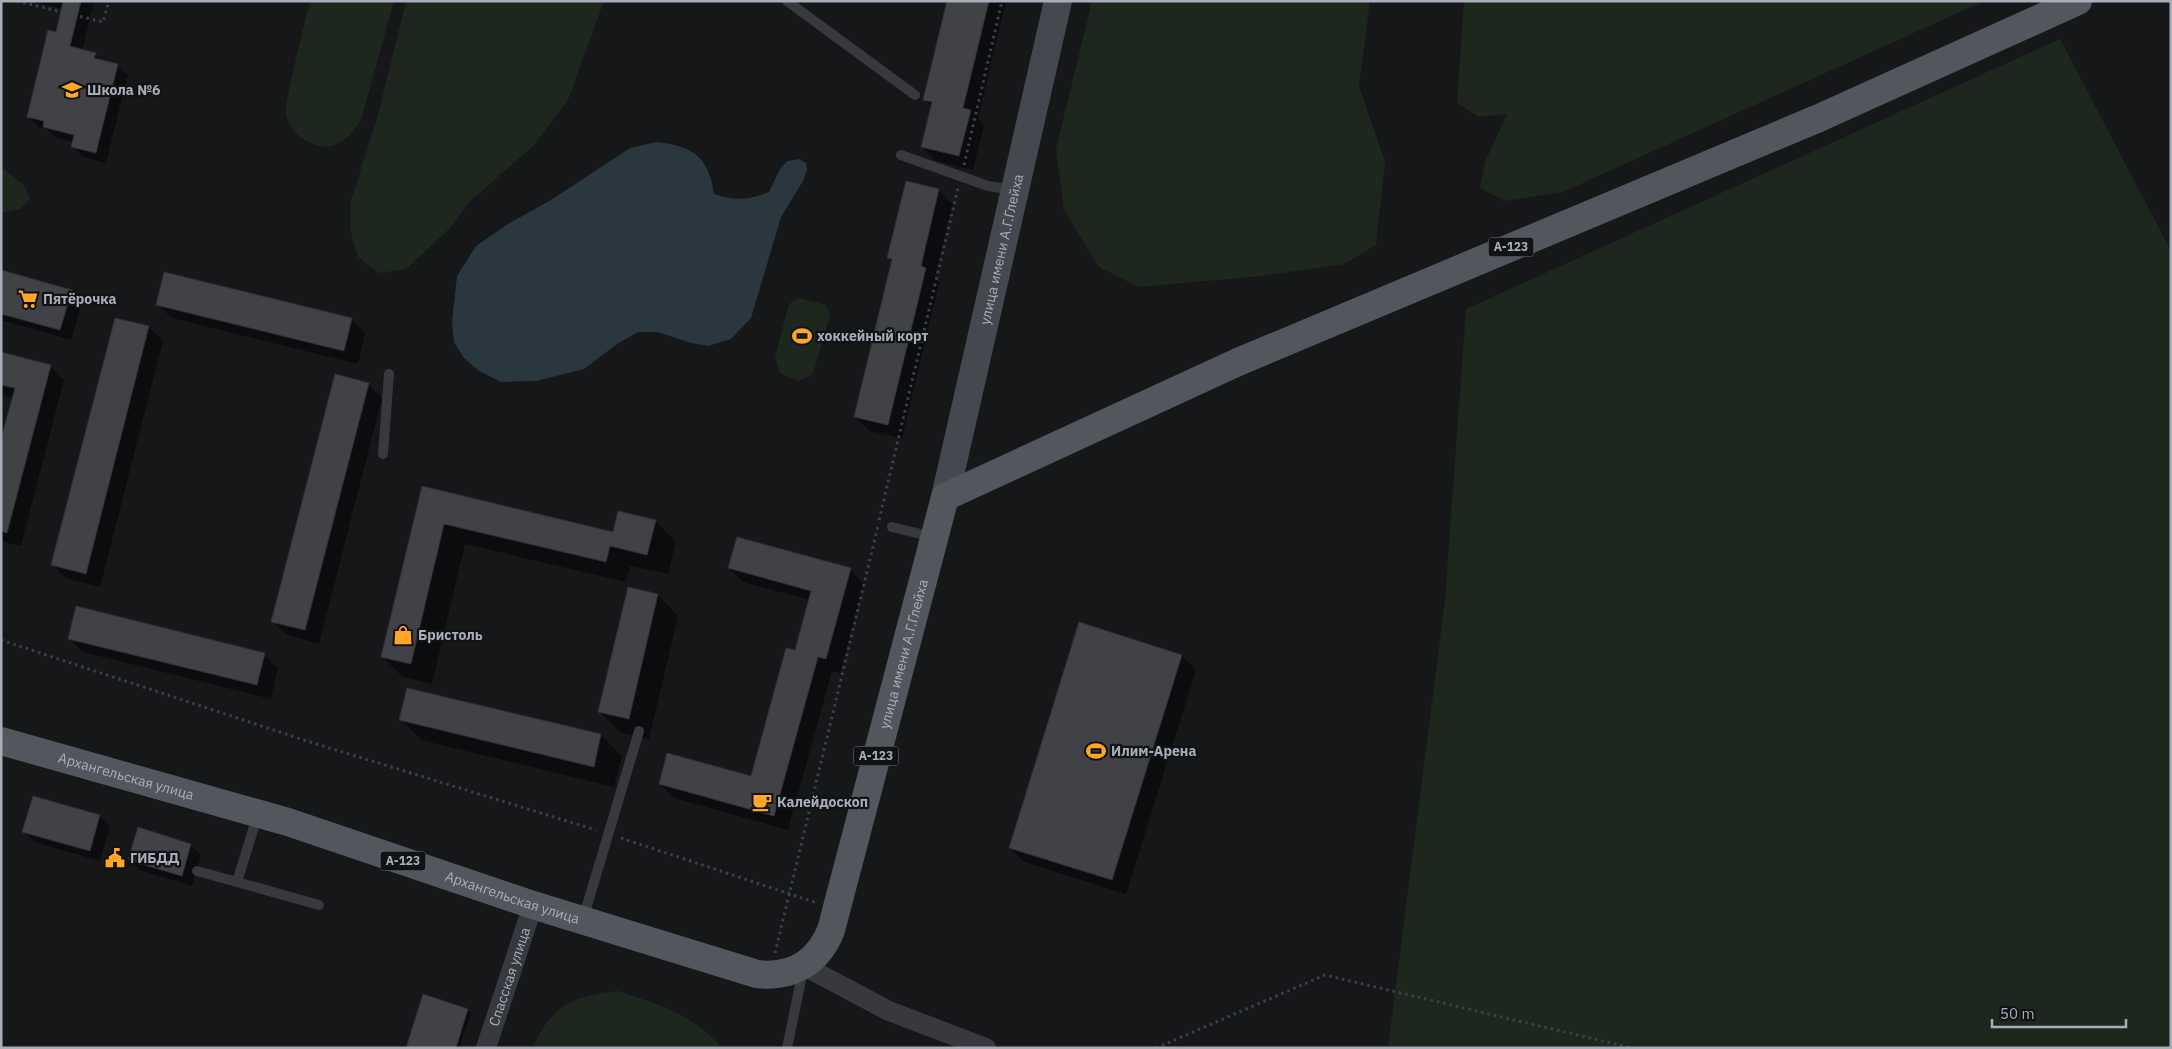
<svg xmlns="http://www.w3.org/2000/svg" width="2172" height="1049" viewBox="0 0 2172 1049" font-family="'IBM Plex Sans',sans-serif">
  <rect width="100%" height="100%" fill="#161719"/>
  <path fill="#1e271e" d="M 310,1 L 394,1 L 361,120 C 353,133 338,150 321,146 C 304,142 292,134 286,115 C 284,106 306,17 310,1 Z
    M 406,1 L 604,1 L 568,100 L 533,146 L 469,202 L 450,228 L 406,269 L 379,273 L 358,257 L 350,229 L 351,200 L 377,119 Z
    M 1092,1 L 1370,1 L 1359,86 L 1385,162 L 1376,245 L 1344,264 L 1262,276 L 1138,287 L 1098,266 L 1064,210 L 1056,149 Z
    M 1464,1 L 1984,1 L 1563,192 L 1505,201 L 1480,188 L 1485,162 L 1507,114 L 1479,117 L 1457,103 Z
    M 2060,39 L 2171,251 L 2171,1048 L 1388,1048 L 1445,600 L 1466,309 Z
    M 1,167 L 24,185 L 30,199 L 20,209 L 1,213 Z
    M 799,298 L 826,305 L 830,315 L 813,374 L 799,381 L 780,373 L 775,357 L 789,304 Z
    M 618,991 C 658,1004 693,1014 722,1048 L 533,1048 C 550,1006 575,995 618,991 Z"/>
  <path fill="#2b373e" d="M 656,142 C 692,146 709,156 714,194 C 735,201 749,200 769,192 L 780,169 L 787,161 L 799,159 L 806,163 L 807,170 L 803,181 L 781,217 L 751,318 L 731,339 L 708,346 L 691,343 L 658,332 L 638,332 L 617,344 L 584,369 L 536,381 L 501,382 L 479,371 L 464,358 L 454,342 L 452,322 L 457,276 L 476,246 L 508,224 L 551,200 L 630,148 Z"/>
  <path fill="#0007" d="M 29,1 L 94,1 L 82,51 L 95,54 L 102,61 L 117,65 L 128,75 L 106,163 L 83,157 L 73,147 L 74,142 L 55,137 L 47,129 L 39,127 L 28,117 L 57,33 L 63,9 Z
    M 949,1 L 1006,1 L 978,118 L 984,125 L 973,170 L 936,161 L 922,147 L 932,107 L 924,99 Z
    M 938,190 L 953,204 L 935,278 L 939,283 L 902,438 L 869,431 L 855,417 L 892,261 L 889,257 Z
    M 1,271 L 71,291 L 82,302 L 71,340 L 1,320 Z
    M 157,304 L 351,319 L 365,333 L 358,364 L 172,318 Z
    M 116,319 L 149,327 L 163,341 L 100,587 L 67,579 L 53,565 Z
    M 1,353 L 50,366 L 64,380 L 21,546 L 1,541 L 1,444 L 13,398 L 1,394 Z
    M 368,384 L 382,398 L 319,644 L 287,635 L 272,621 Z
    M 423,488 L 614,533 L 655,521 L 676,542 L 668,574 L 630,566 L 626,582 L 465,544 L 432,684 L 403,677 L 382,657 Z
    M 729,568 L 850,569 L 864,584 L 840,673 L 832,671 L 788,830 L 674,798 L 660,784 L 751,777 L 796,652 L 810,600 L 743,582 Z
    M 658,595 L 678,616 L 649,739 L 621,733 L 600,712 Z
    M 1080,624 L 1182,656 L 1196,670 L 1126,894 L 1024,862 L 1010,848 Z
    M 69,638 L 264,654 L 278,668 L 271,699 L 83,652 Z
    M 408,689 L 601,735 L 622,756 L 614,787 L 421,740 L 401,719 Z
    M 34,797 L 100,817 L 110,827 L 100,861 L 34,842 L 24,831 Z
    M 191,845 L 201,855 L 192,886 L 140,870 L 130,860 Z
    M 467,1010 L 471,1013 L 459,1048 L 407,1048 Z"/>
  <path fill="#404246" stroke="#303135" d="M 59,1 L 81,1 L 70,46 L 96,53 L 94,58 L 118,64 L 96,153 L 71,147 L 74,135 L 43,127 L 44,121 L 27,117 L 48,30 L 56,32 L 63,2 Z
    M 947,1 L 989,1 L 963,108 L 971,110 L 959,156 L 921,147 L 932,102 L 923,100 Z
    M 906,181 L 939,189 L 921,266 L 926,268 L 888,425 L 854,417 L 892,259 L 887,258 Z
    M 1,270 L 72,290 L 60,330 L 1,314 Z
    M 164,272 L 352,318 L 344,351 L 156,305 Z
    M 115,318 L 149,326 L 86,574 L 51,565 Z
    M 1,352 L 51,365 L 7,533 L 1,531 L 1,439 L 15,388 L 1,385 Z
    M 335,374 L 369,383 L 305,630 L 271,622 Z
    M 422,486 L 613,532 L 618,511 L 656,520 L 647,555 L 610,546 L 606,562 L 444,524 L 411,664 L 381,657 Z
    M 737,537 L 851,568 L 826,659 L 818,657 L 774,816 L 659,784 L 667,753 L 751,776 L 786,648 L 795,650 L 811,591 L 728,568 Z
    M 628,587 L 658,594 L 629,719 L 598,712 Z
    M 76,606 L 265,653 L 257,685 L 68,639 Z
    M 1079,622 L 1182,655 L 1112,880 L 1009,848 Z
    M 407,688 L 601,734 L 594,767 L 399,720 Z
    M 33,796 L 100,815 L 90,851 L 22,832 Z
    M 138,827 L 191,844 L 182,876 L 128,860 Z
    M 423,994 L 468,1009 L 456,1048 L 406,1048 Z"/>
  <g fill="none" stroke-linecap="round" stroke-linejoin="round">
    <path stroke="#3d4045" stroke-width="3" stroke-dasharray="2.5 4" stroke-linecap="butt" d="M 17,1 L 103,22 L 109,1
      M 964,165 L 1002,1
      M 879,520 L 958,188
      M 1,640 L 310,742 L 596,830
      M 621,838 L 817,903
      M 775,953 L 878,526
      M 1156,1048 L 1325,975 L 1632,1048"/>
    <path stroke="#37393e" stroke-width="10" d="M 787,1 L 915,95
      M 901,155 L 988,186 L 1014,190
      M 383,454 L 389,374
      M 892,527 L 933,537
      M 197,871 L 237,882 L 258,814
      M 237,882 L 319,905
      M 583,919 L 639,731
      M 787,1048 L 803,970"/>
    <g stroke="#37393e" stroke-width="20">
      <path d="M 804,966 L 889,1011 L 986,1048"/>
      <path id="s1" d="M 486,1048 L 533,905"/>
    </g>
    <path stroke="#45484e" stroke-width="28" id="s2" d="M 945,497 L 1058,1"/>
    <path stroke="#53565d" stroke-width="28" id="s3" d="M 1,741 L 288,822 L 533,905 L 757,974 C 791,978 818,963 831,930 L 945,497 L 1238,362 L 1819,118 L 2078,1"/>
  </g>
  <defs>
    <symbol id="school-bare" viewBox="-9 -9 18 18"><path d="M0-5L7-2L0 1L-7-2ZM-4 1L0 2.5L4 1V4Q0 6-4 4Z" fill="#ffa528" stroke="#111214" stroke-width="2.5" paint-order="stroke"/></symbol>
    <symbol id="supermarket-bare" viewBox="-9 -9 18 18"><path d="M-6-5.5h2.5l.6 2H6L4.5 2H-2.5L-4.4-4H-6ZM-1.5 3.2a1.3 1.3 0 1 0 .1 0ZM3 3.2a1.3 1.3 0 1 0 .1 0Z" fill="#ffa528" stroke="#111214" stroke-width="2.5" paint-order="stroke"/></symbol>
    <symbol id="stadium-bare" viewBox="-9 -9 18 18"><path d="M0-5a6.5 5 0 1 0 0 10a6.5 5 0 1 0 0-10ZM-3.5-1.8h7v3.6h-7Z" fill="#ffa528" stroke="#111214" stroke-width="2.5" paint-order="stroke"/></symbol>
    <symbol id="shop-bare" viewBox="-9 -9 18 18"><path d="M-5-2.5h2.3a2.7 3.5 0 0 1 5.4 0H5L5.5 6h-11ZM-1.5-2.5h3a1.5 2.3 0 0 0-3 0Z" fill="#ffa528" stroke="#111214" stroke-width="2.5" paint-order="stroke"/></symbol>
    <symbol id="cafe-bare" viewBox="-9 -9 18 18"><path d="M-5.5-4.5H6V0H3Q3 3.5 0 3.5H-2.5Q-5.5 3.5-5.5 0ZM3-3.2v2h1.7v-2ZM-6 4.5H4V6H-6Z" fill="#ffa528" stroke="#111214" stroke-width="2.5" paint-order="stroke"/></symbol>
    <symbol id="civic-bare" viewBox="-9 -9 18 18"><path d="M-.6-6.5H3V-4.5H.6V-3L4-1V1h2V6H-6V1h2V-1L-.6-3ZM-1.2 2.5V6h2.4V2.5Z" fill="#ffa528" stroke="#111214" stroke-width="2.5" paint-order="stroke"/></symbol>
  </defs>
  <g fill-rule="evenodd">
    <use href="#school-bare" x="58" y="76" width="28" height="28"/>
    <use href="#supermarket-bare" x="14" y="285" width="28" height="28"/>
    <use href="#stadium-bare" x="788" y="322" width="28" height="28"/>
    <use href="#shop-bare" x="389" y="621" width="28" height="28"/>
    <use href="#stadium-bare" x="1082" y="737" width="28" height="28"/>
    <use href="#cafe-bare" x="748" y="788" width="28" height="28"/>
    <use href="#civic-bare" x="101" y="844" width="28" height="28"/>
  </g>
  <g text-anchor="middle" stroke-width="4.5" stroke-linejoin="round" paint-order="stroke">
    <g fill="#111214" stroke="#7a7f88" stroke-width="1">
      <rect x="1488.5" y="237.5" width="45" height="19" rx="4"/>
      <rect x="853.5" y="746.5" width="45" height="19" rx="4"/>
      <rect x="380.5" y="851.5" width="45" height="19" rx="4"/>
    </g>
    <g font-size="12" font-weight="bold" fill="#a7aeba">
      <text x="1511" y="251">А-123</text>
      <text x="876" y="760">А-123</text>
      <text x="403" y="865">А-123</text>
    </g>
    <g font-size="14" font-weight="bold" fill="#a7aeba" stroke="#111214" text-anchor="start">
      <text x="87" y="95">Школа №6</text>
      <text x="43" y="304">Пятёрочка</text>
      <text x="817" y="341">хоккейный корт</text>
      <text x="418" y="640">Бристоль</text>
      <text x="1111" y="756">Илим-Арена</text>
      <text x="777" y="807">Калейдоскоп</text>
      <text x="130" y="863">ГИБДД</text>
    </g>
    <g font-size="14" fill="#a7aeba" stroke="#111214">
      <text dy="5" stroke="none"><textPath href="#s2" startOffset="254">улица имени А.Г.Глейха</textPath></text>
      <text dy="5" stroke="none"><textPath href="#s3" startOffset="1170">улица имени А.Г.Глейха</textPath></text>
      <text dy="5" stroke="none"><textPath href="#s3" startOffset="130">Архангельская улица</textPath></text>
      <text dy="5" stroke="none"><textPath href="#s3" startOffset="535">Архангельская улица</textPath></text>
      <text dy="5" stroke="none"><textPath href="#s1" startOffset="75">Спасская улица</textPath></text>
    </g>
  </g>
  <rect width="2172" height="1049" fill="none" stroke="#a7aeba" stroke-width="5"/>
  <path d="M1992 1019v8h134v-8" fill="none" stroke="#a7aeba" stroke-width="2.5"/>
  <text x="2000" y="1019" font-size="15" fill="#a7aeba" stroke="#111214" stroke-width="4" paint-order="stroke">50 m</text>
</svg>
